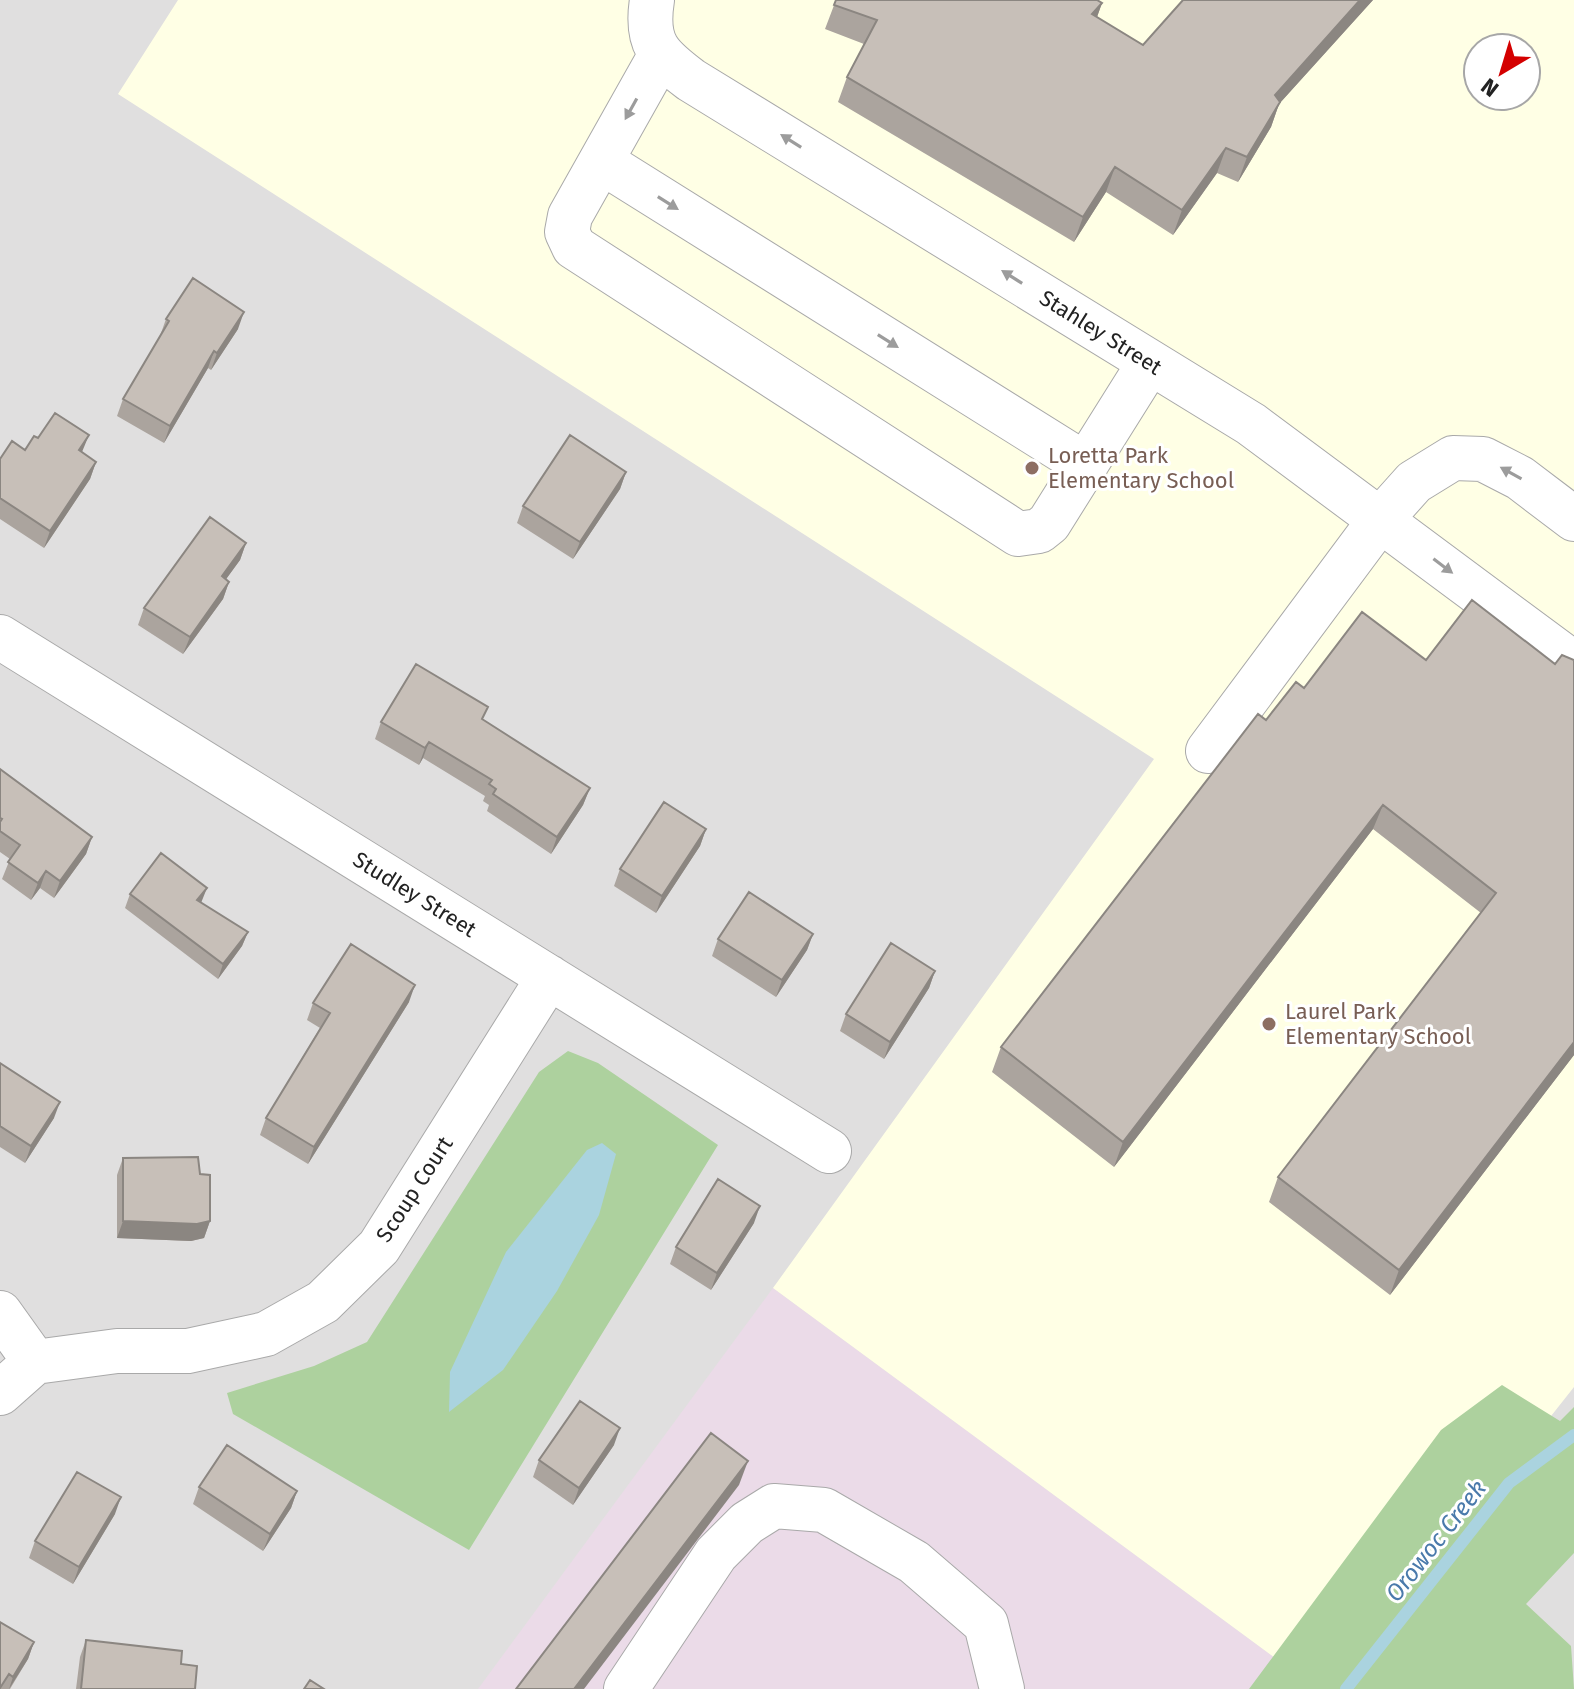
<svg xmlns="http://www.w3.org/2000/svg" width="1574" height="1689" viewBox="0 0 1574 1689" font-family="'Fira Sans',sans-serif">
  <rect width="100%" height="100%" fill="#f2efe9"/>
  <path fill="#e0dfdf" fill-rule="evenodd" d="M 0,0 L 1574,0 L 1574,1689 L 0,1689 ZM 1478,48 L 1526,48 L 1526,96 L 1478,96 Z"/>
  <path fill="#ebdbe8" d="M 773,1288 L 1317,1689 L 478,1689 Z"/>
  <path fill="#ffffe5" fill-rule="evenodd" d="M 178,0 L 1574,0 L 1574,1387 L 1335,1689 L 1317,1689 L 773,1288 L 1154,759 L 118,94 ZM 1478,48 L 1526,48 L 1526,96 L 1478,96 Z"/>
  <path fill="#add19e" d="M 568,1051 L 598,1063 L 718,1145 L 469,1550 L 233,1414 L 227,1393 L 314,1366 L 367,1342 L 539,1072 Z
    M 1502,1385 L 1560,1421 L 1574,1407 L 1574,1553 L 1526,1604 L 1571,1646 L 1574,1689 L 1249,1689 L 1441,1430 Z"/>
  <path fill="#aad3df" d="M 602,1143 L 616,1154 L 599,1215 L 557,1291 L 503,1370 L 449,1412 L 450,1372 L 506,1252 L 587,1150 Z"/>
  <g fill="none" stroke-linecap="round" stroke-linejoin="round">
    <path stroke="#aad3df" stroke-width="12" d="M 1346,1689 L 1509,1483 L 1574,1435"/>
    <defs>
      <path id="minor" d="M 652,0 C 645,44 659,56 691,80 L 1251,424 L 1574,664
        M 660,56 L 570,216 L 567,232 L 574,247 L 1018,534 L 1039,531 L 1049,523 L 1150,362
        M 602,162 L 1086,465
        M 0,637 L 829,1151
        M 1208,751 L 1380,520 L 1414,482 L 1453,458 L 1483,459 L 1520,478 L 1574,519
        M 0,1313 L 35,1362
        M 0,1393 L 35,1362 L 117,1351 L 188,1351 L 266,1334 L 323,1302 L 379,1247 L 549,977
        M 626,1689 L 716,1554 L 747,1523 L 774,1506 L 824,1510 L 914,1562 L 986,1624 L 1002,1689"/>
    </defs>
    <use href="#minor" stroke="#a9a9a9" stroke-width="46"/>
    <use href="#minor" stroke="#fff" stroke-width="44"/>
  </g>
  <path fill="#aba49e" d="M 836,0 L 1102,3 L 1097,17 L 1143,45 L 1183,0 L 1373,0 L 1279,104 L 1271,127 L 1238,182 L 1217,173 L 1173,235 L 1106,192 L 1074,242 L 838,102 L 847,77 L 864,44 L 825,29 Z
    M 166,319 L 238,329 L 211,370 L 208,368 L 164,443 L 117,416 L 123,399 L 160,336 Z
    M 38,438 L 82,453 L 96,462 L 90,479 L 44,548 L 0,519 L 0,459 L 25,450 Z
    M 626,472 L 620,489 L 573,559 L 517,523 L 523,506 Z
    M 246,543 L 240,560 L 226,579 L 229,582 L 223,599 L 183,654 L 138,625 L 144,608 Z
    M 1426,660 L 1555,664 L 1574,660 L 1574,1055 L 1390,1295 L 1269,1202 L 1278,1177 L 1481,913 L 1373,829 L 1114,1167 L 992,1072 L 1001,1047 L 1266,720 L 1304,688 Z
    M 484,720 L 590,788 L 583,805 L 551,854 L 487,811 L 489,805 L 483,801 L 485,796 L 423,758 L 419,765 L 375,739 L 381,722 Z
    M 0,769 L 92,837 L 86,854 L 54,898 L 40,888 L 31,900 L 2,879 L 10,859 L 0,852 Z
    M 706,829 L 700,846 L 656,913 L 614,886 L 620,869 Z
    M 130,894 L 201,903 L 248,932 L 242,946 L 218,979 L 125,908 Z
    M 813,934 L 807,950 L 776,997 L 712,956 L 718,939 Z
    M 935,971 L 929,988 L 884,1059 L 840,1031 L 846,1014 Z
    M 409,1002 L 308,1164 L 260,1135 L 266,1118 L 320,1028 L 307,1020 L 313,1003 Z
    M 0,1063 L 54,1118 L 25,1163 L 0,1147 Z
    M 123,1158 L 200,1174 L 210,1221 L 204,1238 L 191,1241 L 117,1238 L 117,1175 Z
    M 754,1223 L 711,1290 L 670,1264 L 676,1247 Z
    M 614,1445 L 573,1505 L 533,1477 L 539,1460 Z
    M 199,1487 L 297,1491 L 291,1508 L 263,1551 L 193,1504 Z
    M 115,1514 L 73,1584 L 29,1558 L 35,1541 Z
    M 0,1622 L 34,1642 L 28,1659 L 10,1689 L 0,1689 Z
    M 86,1640 L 181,1664 L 195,1689 L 76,1689 L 80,1657 Z"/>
  <path fill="#8b8681" d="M 1360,0 L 1373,0 L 1279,104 L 1271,127 L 1238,182 L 1247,157 L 1275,95 Z
    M 1102,3 L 1093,28 L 1092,14 Z
    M 1226,148 L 1217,173 L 1173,235 L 1182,210 Z
    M 1115,167 L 1106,192 L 1074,242 L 1083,217 Z
    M 244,312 L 238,329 L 211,370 L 217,353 Z
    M 214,351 L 208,368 L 164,443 L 170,426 Z
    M 89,435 L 82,452 L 73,467 L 79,450 Z
    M 96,462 L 90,479 L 44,548 L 50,531 Z
    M 626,472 L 620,489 L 573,559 L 580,542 Z
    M 246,543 L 240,560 L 216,593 L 222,576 Z
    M 229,582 L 223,599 L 183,654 L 190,637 Z
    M 429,742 L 423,758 L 419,765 L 425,748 Z
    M 590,788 L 583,805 L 551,854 L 557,837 Z
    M 1383,805 L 1373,829 L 1114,1167 L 1123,1142 Z
    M 706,829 L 700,846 L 656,913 L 662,896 Z
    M 92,837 L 86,854 L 54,898 L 60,881 Z
    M 46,871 L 40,888 L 31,900 L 38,883 Z
    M 207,888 L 201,903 L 197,900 Z
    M 248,932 L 242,946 L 218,979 L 223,964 Z
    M 813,934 L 807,950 L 776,997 L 782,980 Z
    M 935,971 L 929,988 L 884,1059 L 890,1042 Z
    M 415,985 L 409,1002 L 308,1164 L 314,1147 Z
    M 1574,1042 L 1574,1055 L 1390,1295 L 1399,1270 Z
    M 60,1102 L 54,1118 L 25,1163 L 31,1146 Z
    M 760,1206 L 754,1223 L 711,1290 L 717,1273 Z
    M 123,1221 L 210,1221 L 204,1238 L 191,1241 L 117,1238 Z
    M 620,1428 L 614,1445 L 573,1505 L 579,1488 Z
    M 748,1461 L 739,1485 L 584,1689 L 574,1689 Z
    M 297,1491 L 291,1508 L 263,1551 L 270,1534 Z
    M 121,1497 L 115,1514 L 73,1584 L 79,1567 Z
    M 34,1642 L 28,1659 L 9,1689 L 13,1677 Z"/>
  <path fill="#c7bfb8" stroke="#8b8681" stroke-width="2" d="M 836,0 L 1097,0 L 1102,3 L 1092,14 L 1143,45 L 1183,0 L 1360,0 L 1275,95 L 1280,102 L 1247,157 L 1226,148 L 1182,210 L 1115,167 L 1083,217 L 847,77 L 877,20 L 834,5 Z
    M 193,278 L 244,312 L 217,353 L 214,351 L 170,426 L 123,399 L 169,321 L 166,319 Z
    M 55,413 L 89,435 L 79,450 L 96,462 L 50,531 L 0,498 L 0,459 L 12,441 L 25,450 L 34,436 L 38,438 Z
    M 570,435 L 626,472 L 580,542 L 523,506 Z
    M 210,517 L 246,543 L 222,576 L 229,582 L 190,637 L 144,608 Z
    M 1472,600 L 1555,664 L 1562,655 L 1574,660 L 1574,1042 L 1399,1270 L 1278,1177 L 1496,893 L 1383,805 L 1123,1142 L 1001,1047 L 1258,714 L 1266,720 L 1296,682 L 1304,688 L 1362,612 L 1426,660 Z
    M 416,664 L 488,707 L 482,719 L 590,788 L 557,837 L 493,794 L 496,789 L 489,784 L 492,780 L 429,742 L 425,748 L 381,722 Z
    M 0,769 L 92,837 L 60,881 L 46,871 L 38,883 L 8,862 L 20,845 L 0,831 L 0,822 L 2,819 L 0,818 Z
    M 664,802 L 706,829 L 662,896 L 620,869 Z
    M 161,853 L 207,888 L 197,900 L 248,932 L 223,964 L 130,894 Z
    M 749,892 L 813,934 L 782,980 L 718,939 Z
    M 891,943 L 935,971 L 890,1042 L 846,1014 Z
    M 351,944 L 415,985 L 314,1147 L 266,1118 L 330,1013 L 313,1003 Z
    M 0,1063 L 60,1102 L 31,1146 L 0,1126 Z
    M 198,1157 L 200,1174 L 210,1175 L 210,1221 L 197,1224 L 123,1221 L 123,1158 Z
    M 718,1179 L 760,1206 L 717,1273 L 676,1247 Z
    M 580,1401 L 620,1428 L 579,1488 L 539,1460 Z
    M 711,1433 L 748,1461 L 574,1689 L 516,1689 Z
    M 227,1445 L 297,1491 L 270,1534 L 199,1487 Z
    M 77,1472 L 121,1497 L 79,1567 L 35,1541 Z
    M 0,1622 L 34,1642 L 13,1677 L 9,1674 L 0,1688 Z
    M 86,1640 L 182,1651 L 181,1664 L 197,1666 L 195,1689 L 81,1689 Z
    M 310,1680 L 324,1689 L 304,1689 Z"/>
  <defs><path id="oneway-solid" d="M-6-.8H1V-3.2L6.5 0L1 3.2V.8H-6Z" transform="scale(2)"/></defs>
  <g fill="#9c9c9c">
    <use href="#oneway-solid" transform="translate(631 109) rotate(119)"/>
    <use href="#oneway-solid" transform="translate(791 141) rotate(-148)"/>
    <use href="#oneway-solid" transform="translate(668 203) rotate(32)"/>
    <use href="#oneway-solid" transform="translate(1012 277) rotate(-148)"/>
    <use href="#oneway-solid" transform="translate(888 341) rotate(32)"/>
    <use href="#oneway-solid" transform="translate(1511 473) rotate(-151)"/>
    <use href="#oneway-solid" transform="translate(1443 566) rotate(37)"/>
  </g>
  <g fill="#8d6e63" stroke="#fff" stroke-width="3">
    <circle cx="1032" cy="468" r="8"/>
    <circle cx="1269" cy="1024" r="8"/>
  </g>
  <g text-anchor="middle" stroke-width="6" stroke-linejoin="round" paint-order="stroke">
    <g font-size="22" fill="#222" stroke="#fff">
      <text transform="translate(1101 332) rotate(32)" y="8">Stahley Street</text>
      <text transform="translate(415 894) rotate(32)" y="8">Studley Street</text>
      <text transform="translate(414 1189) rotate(-57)" y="8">Scoup Court</text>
    </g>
    <g font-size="22" fill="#785e54" stroke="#fff" text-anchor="start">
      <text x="1048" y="463">Loretta Park<tspan x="1048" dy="25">Elementary School</tspan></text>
      <text x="1285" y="1019">Laurel Park<tspan x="1285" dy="25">Elementary School</tspan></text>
    </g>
    <g font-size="24" font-style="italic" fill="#4a7aab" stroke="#fff">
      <text transform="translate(1436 1541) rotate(-52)" y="8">Orowoc Creek</text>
    </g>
  </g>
  <g transform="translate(1502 72) rotate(218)"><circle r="38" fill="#ffffff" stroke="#a7a7a7" stroke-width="2"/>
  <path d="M0-6L14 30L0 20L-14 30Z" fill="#d40000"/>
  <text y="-12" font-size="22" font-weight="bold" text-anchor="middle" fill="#222222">N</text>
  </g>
</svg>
